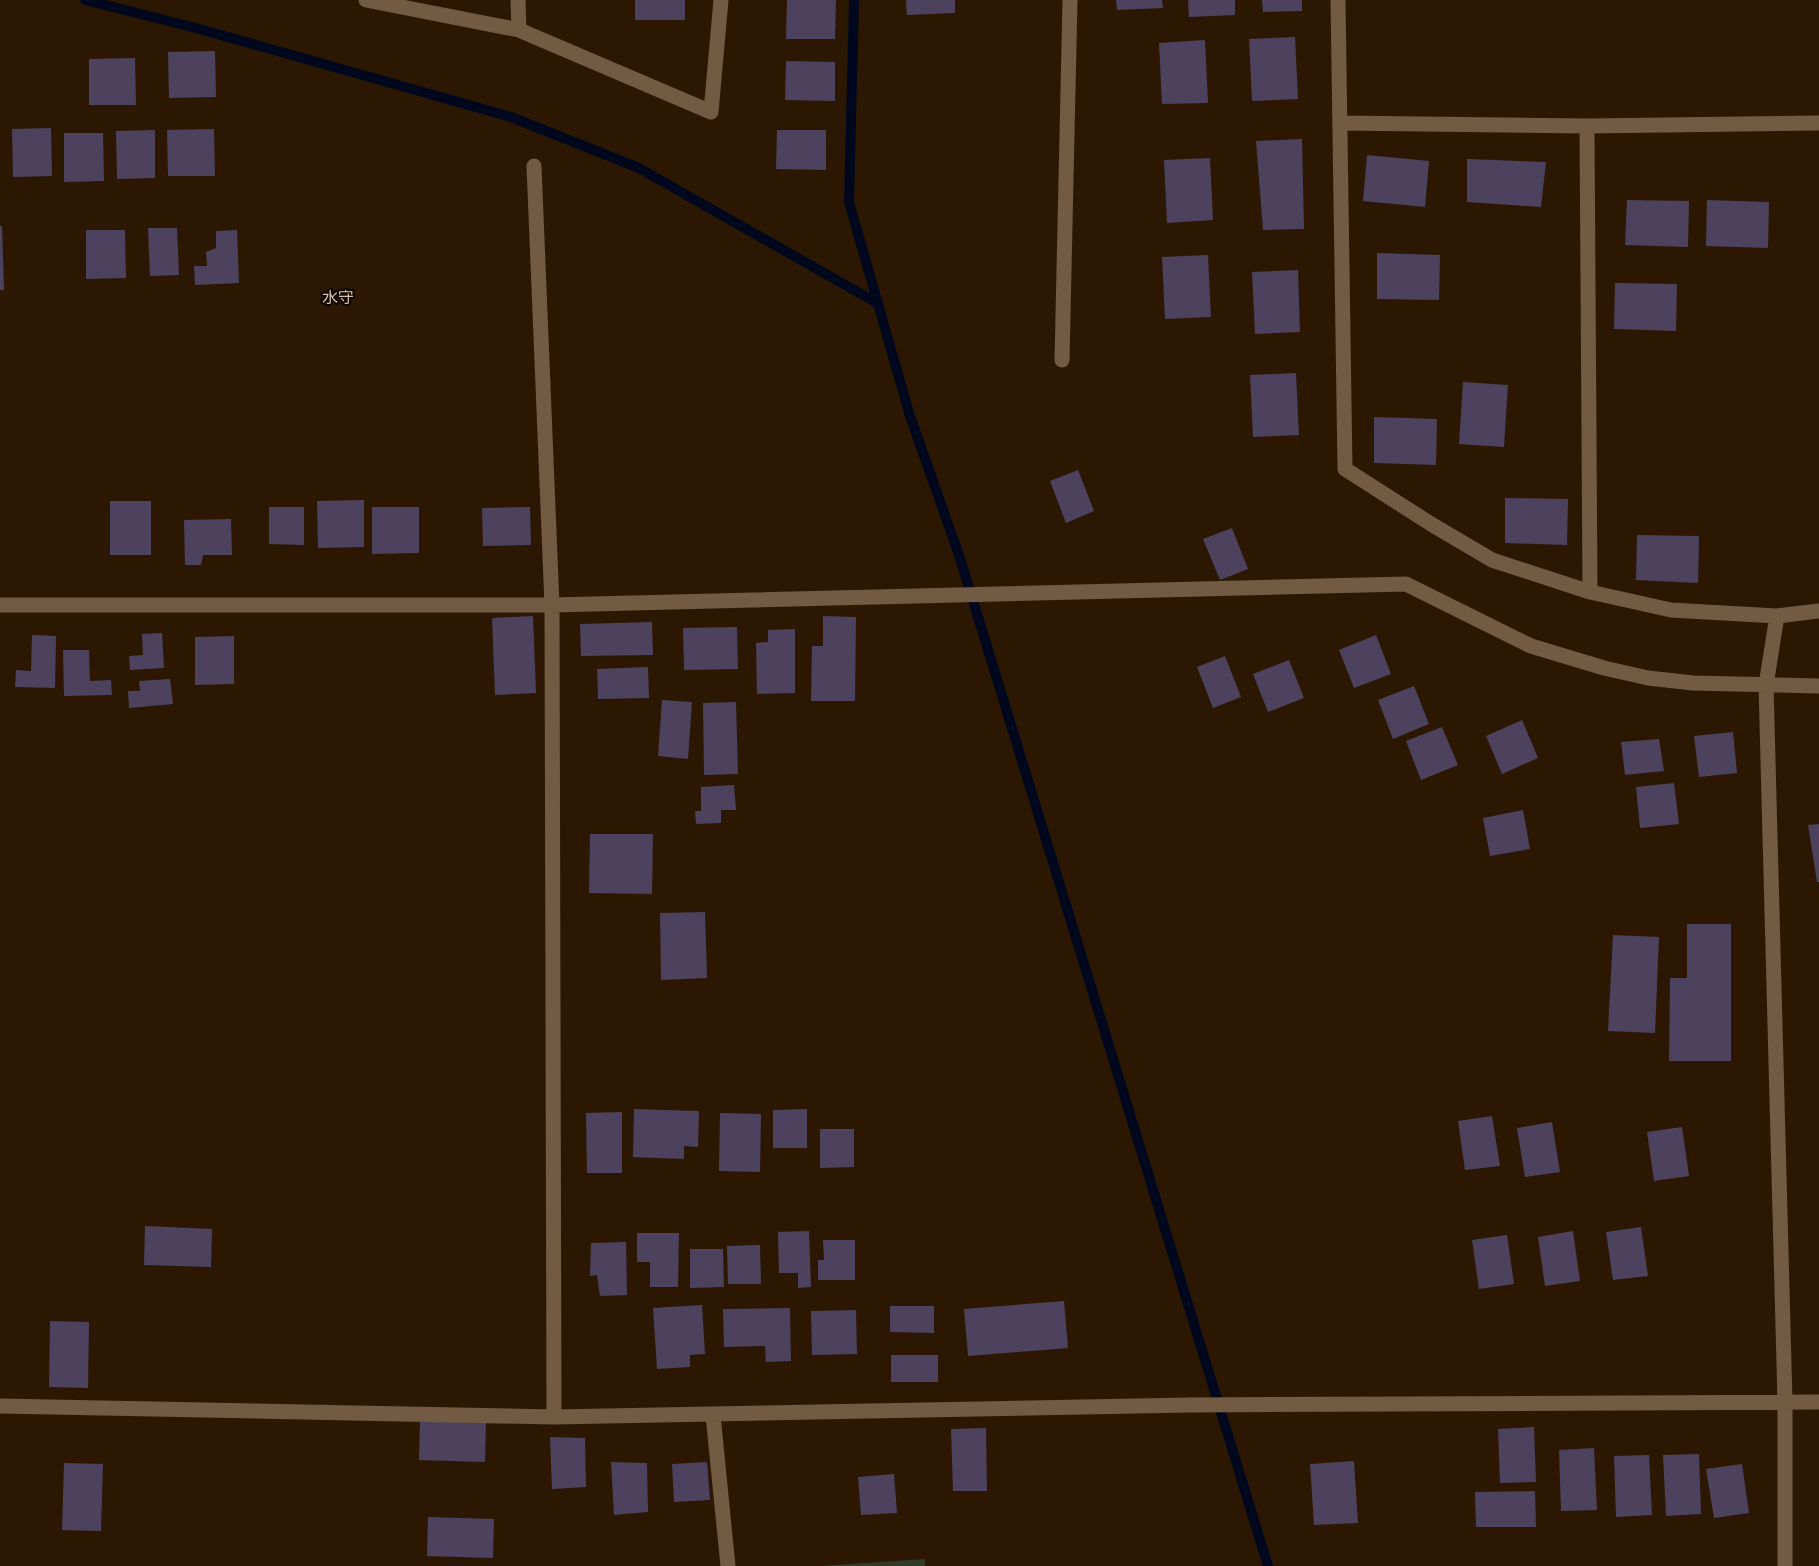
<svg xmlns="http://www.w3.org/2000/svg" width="1819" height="1566" viewBox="0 0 1819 1566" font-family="'Fira Sans Condensed','Noto Sans JP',sans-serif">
  <rect width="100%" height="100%" fill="#2c1802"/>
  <path fill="#2f3a29" d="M 925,1559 L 925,1566 L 820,1566 Z"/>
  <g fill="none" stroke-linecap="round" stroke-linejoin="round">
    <path stroke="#01081e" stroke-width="10" d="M 85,0 L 196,28 L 511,117 L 639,168 L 877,303
      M 854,0 L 849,202 L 910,416 L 960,558 L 1268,1566"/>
  </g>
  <path fill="#4c425e" d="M 635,0 L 685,0 L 685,20 L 635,20 Z
    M 787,0 L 836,0 L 835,39 L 786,39 Z
    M 906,0 L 955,0 L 955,13 L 907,15 Z
    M 1116,0 L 1162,0 L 1163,8 L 1117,10 Z
    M 1188,0 L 1235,0 L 1235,15 L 1189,17 Z
    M 1262,0 L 1302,0 L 1302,11 L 1263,12 Z
    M 1295,37 L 1298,99 L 1252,101 L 1249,39 Z
    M 1205,40 L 1208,103 L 1162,104 L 1159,43 Z
    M 215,51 L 216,97 L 169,98 L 168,52 Z
    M 135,58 L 136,105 L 89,105 L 89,59 Z
    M 786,61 L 835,62 L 835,101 L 785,100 Z
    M 51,128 L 52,176 L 13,177 L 12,129 Z
    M 214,129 L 215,176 L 168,176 L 167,130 Z
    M 155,130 L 155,178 L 117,179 L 116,131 Z
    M 777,130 L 826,130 L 826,170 L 776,169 Z
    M 64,133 L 103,133 L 104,181 L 64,182 Z
    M 1302,139 L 1304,229 L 1263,230 L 1256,141 Z
    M 1367,155 L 1429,161 L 1425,207 L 1363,201 Z
    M 1210,158 L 1213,220 L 1167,223 L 1164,160 Z
    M 1467,159 L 1546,162 L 1541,207 L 1467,202 Z
    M 1627,200 L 1689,201 L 1688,247 L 1625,245 Z
    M 1707,200 L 1769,202 L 1768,248 L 1706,246 Z
    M 0,226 L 2,226 L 4,290 L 0,290 Z
    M 148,228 L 177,228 L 179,275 L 150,276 Z
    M 86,230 L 125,230 L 126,278 L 86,279 Z
    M 237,230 L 239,283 L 195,285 L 194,266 L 207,266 L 206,252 L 216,248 L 216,231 Z
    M 1377,253 L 1440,255 L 1439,300 L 1377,299 Z
    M 1208,255 L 1211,317 L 1165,319 L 1162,257 Z
    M 1298,270 L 1300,332 L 1255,334 L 1252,272 Z
    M 1615,283 L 1677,284 L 1676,331 L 1614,329 Z
    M 1296,373 L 1299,435 L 1253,437 L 1250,375 Z
    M 1463,382 L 1508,385 L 1504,447 L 1459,444 Z
    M 1374,417 L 1437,419 L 1436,465 L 1374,463 Z
    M 1078,470 L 1094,511 L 1066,523 L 1050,481 Z
    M 1505,498 L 1568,499 L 1567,545 L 1505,543 Z
    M 364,500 L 364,547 L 318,548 L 317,501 Z
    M 110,501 L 151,501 L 151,555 L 110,555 Z
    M 269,507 L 304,507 L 304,545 L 269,544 Z
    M 372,507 L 419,507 L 419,553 L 372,554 Z
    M 530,507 L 531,545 L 483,546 L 482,508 Z
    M 231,519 L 232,555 L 203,555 L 201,565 L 185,565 L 184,520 Z
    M 1232,528 L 1248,569 L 1220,580 L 1203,539 Z
    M 1637,535 L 1699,536 L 1698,583 L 1636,580 Z
    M 533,616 L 536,693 L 495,695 L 492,618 Z
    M 823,616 L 856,617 L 855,701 L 811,701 L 812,646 L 823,646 Z
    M 652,622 L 653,655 L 581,656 L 580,624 Z
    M 737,627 L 738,669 L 684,670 L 683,628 Z
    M 795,629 L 795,693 L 757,694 L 756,643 L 768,642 L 768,630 Z
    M 162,633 L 164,668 L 130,670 L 129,656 L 143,655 L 142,634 Z
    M 32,635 L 56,636 L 55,688 L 15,687 L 16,670 L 31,671 Z
    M 1376,635 L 1391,674 L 1354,688 L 1339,650 Z
    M 234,636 L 234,684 L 195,685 L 195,637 Z
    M 63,650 L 89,650 L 90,681 L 111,680 L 112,695 L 64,696 Z
    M 1225,656 L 1241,697 L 1213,708 L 1197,667 Z
    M 1289,660 L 1304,698 L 1268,712 L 1253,674 Z
    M 648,667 L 649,698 L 598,699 L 597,669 Z
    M 170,679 L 173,704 L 129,708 L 128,691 L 140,691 L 139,681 Z
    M 1414,686 L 1429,724 L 1393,739 L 1378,700 Z
    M 662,700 L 692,702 L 688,759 L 658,756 Z
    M 736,702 L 738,774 L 704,775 L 703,703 Z
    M 1522,720 L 1538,758 L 1502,774 L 1486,736 Z
    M 1442,727 L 1458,765 L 1421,780 L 1406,741 Z
    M 1733,732 L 1737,773 L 1699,777 L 1694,736 Z
    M 1659,739 L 1664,771 L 1625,775 L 1621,742 Z
    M 1674,783 L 1679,824 L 1640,828 L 1636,787 Z
    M 734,785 L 736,810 L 721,810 L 721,823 L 696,824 L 695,811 L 701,811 L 701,787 Z
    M 1523,810 L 1530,849 L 1490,856 L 1483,818 Z
    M 1819,824 L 1819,882 L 1817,882 L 1808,825 Z
    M 590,834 L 653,834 L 652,894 L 589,893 Z
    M 705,912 L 707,978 L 661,980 L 660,913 Z
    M 1687,924 L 1731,924 L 1731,1061 L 1669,1061 L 1670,978 L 1687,978 Z
    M 1613,935 L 1659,937 L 1655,1033 L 1608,1031 Z
    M 634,1109 L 699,1111 L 698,1147 L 684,1146 L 684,1159 L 633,1157 Z
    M 807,1109 L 807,1148 L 773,1148 L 773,1110 Z
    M 622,1112 L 622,1173 L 587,1173 L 586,1113 Z
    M 720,1113 L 761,1114 L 760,1172 L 719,1171 Z
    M 1492,1116 L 1500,1166 L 1465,1170 L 1458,1121 Z
    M 1552,1122 L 1560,1172 L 1525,1177 L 1517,1128 Z
    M 1682,1127 L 1689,1176 L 1654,1181 L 1647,1132 Z
    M 820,1129 L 854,1129 L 854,1167 L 820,1168 Z
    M 145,1226 L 212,1229 L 211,1267 L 144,1265 Z
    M 1641,1227 L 1648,1276 L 1613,1280 L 1606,1232 Z
    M 809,1231 L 811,1287 L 798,1288 L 798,1273 L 779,1273 L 778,1232 Z
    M 1573,1231 L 1580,1281 L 1545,1286 L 1538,1237 Z
    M 637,1233 L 679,1233 L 678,1287 L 650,1287 L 650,1262 L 637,1262 Z
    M 1507,1235 L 1514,1284 L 1479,1289 L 1472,1240 Z
    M 823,1240 L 855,1240 L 855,1280 L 818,1280 L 818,1260 L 824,1260 Z
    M 626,1242 L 627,1295 L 600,1296 L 597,1275 L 590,1276 L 591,1243 Z
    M 760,1245 L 761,1284 L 728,1284 L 727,1246 Z
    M 690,1249 L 723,1249 L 724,1287 L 690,1288 Z
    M 1064,1301 L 1068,1348 L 968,1356 L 964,1309 Z
    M 702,1305 L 705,1354 L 690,1355 L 690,1367 L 657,1369 L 653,1308 Z
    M 890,1306 L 934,1306 L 934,1333 L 890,1332 Z
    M 790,1308 L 791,1361 L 766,1362 L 765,1346 L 724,1347 L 723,1309 Z
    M 856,1310 L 857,1354 L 812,1355 L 811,1311 Z
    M 50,1321 L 89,1322 L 88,1388 L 49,1387 Z
    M 891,1355 L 938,1355 L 938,1382 L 891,1382 Z
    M 420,1421 L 486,1423 L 485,1462 L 419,1460 Z
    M 1534,1427 L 1536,1482 L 1500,1483 L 1498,1429 Z
    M 986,1428 L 987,1491 L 953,1491 L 951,1429 Z
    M 550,1437 L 585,1438 L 586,1487 L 552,1489 Z
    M 1594,1448 L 1597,1510 L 1561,1511 L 1559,1450 Z
    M 1699,1454 L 1701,1514 L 1666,1516 L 1663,1455 Z
    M 1649,1455 L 1652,1515 L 1616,1517 L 1614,1456 Z
    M 1354,1461 L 1358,1523 L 1314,1525 L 1310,1464 Z
    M 611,1462 L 647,1463 L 648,1512 L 614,1515 Z
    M 707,1462 L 710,1500 L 674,1502 L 672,1464 Z
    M 64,1463 L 103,1464 L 101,1531 L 62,1530 Z
    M 1742,1464 L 1749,1513 L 1714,1518 L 1706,1469 Z
    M 894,1474 L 897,1513 L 861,1515 L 858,1477 Z
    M 1535,1491 L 1536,1527 L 1476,1527 L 1475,1492 Z
    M 428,1517 L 494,1519 L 493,1558 L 427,1556 Z"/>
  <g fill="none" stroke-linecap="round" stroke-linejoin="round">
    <path stroke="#725a43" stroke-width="15" d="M 366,0 L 519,30 L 711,112 L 721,0
      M 518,0 L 519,30
      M 1338,0 L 1345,469 L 1431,524 L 1492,560 L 1590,592 L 1671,610 L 1777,616 L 1819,611
      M 1340,123 L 1587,126 L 1819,123
      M 1587,126 L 1590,592
      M 534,166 L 552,605 L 554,1417
      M 1062,360 L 1070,0
      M 0,605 L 552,605 L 1406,584 L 1531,646 L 1604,668 L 1648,678 L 1693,683 L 1819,686
      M 1777,616 L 1766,685 L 1785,1402 L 1785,1566
      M 0,1406 L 554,1417 L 1190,1405 L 1819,1402
      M 713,1415 L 728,1566"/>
  </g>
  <g text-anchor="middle" stroke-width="4.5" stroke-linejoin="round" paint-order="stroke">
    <g font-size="16" fill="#dac0a5" stroke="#0e0601">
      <text x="338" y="303">水守</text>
    </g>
  </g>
</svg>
